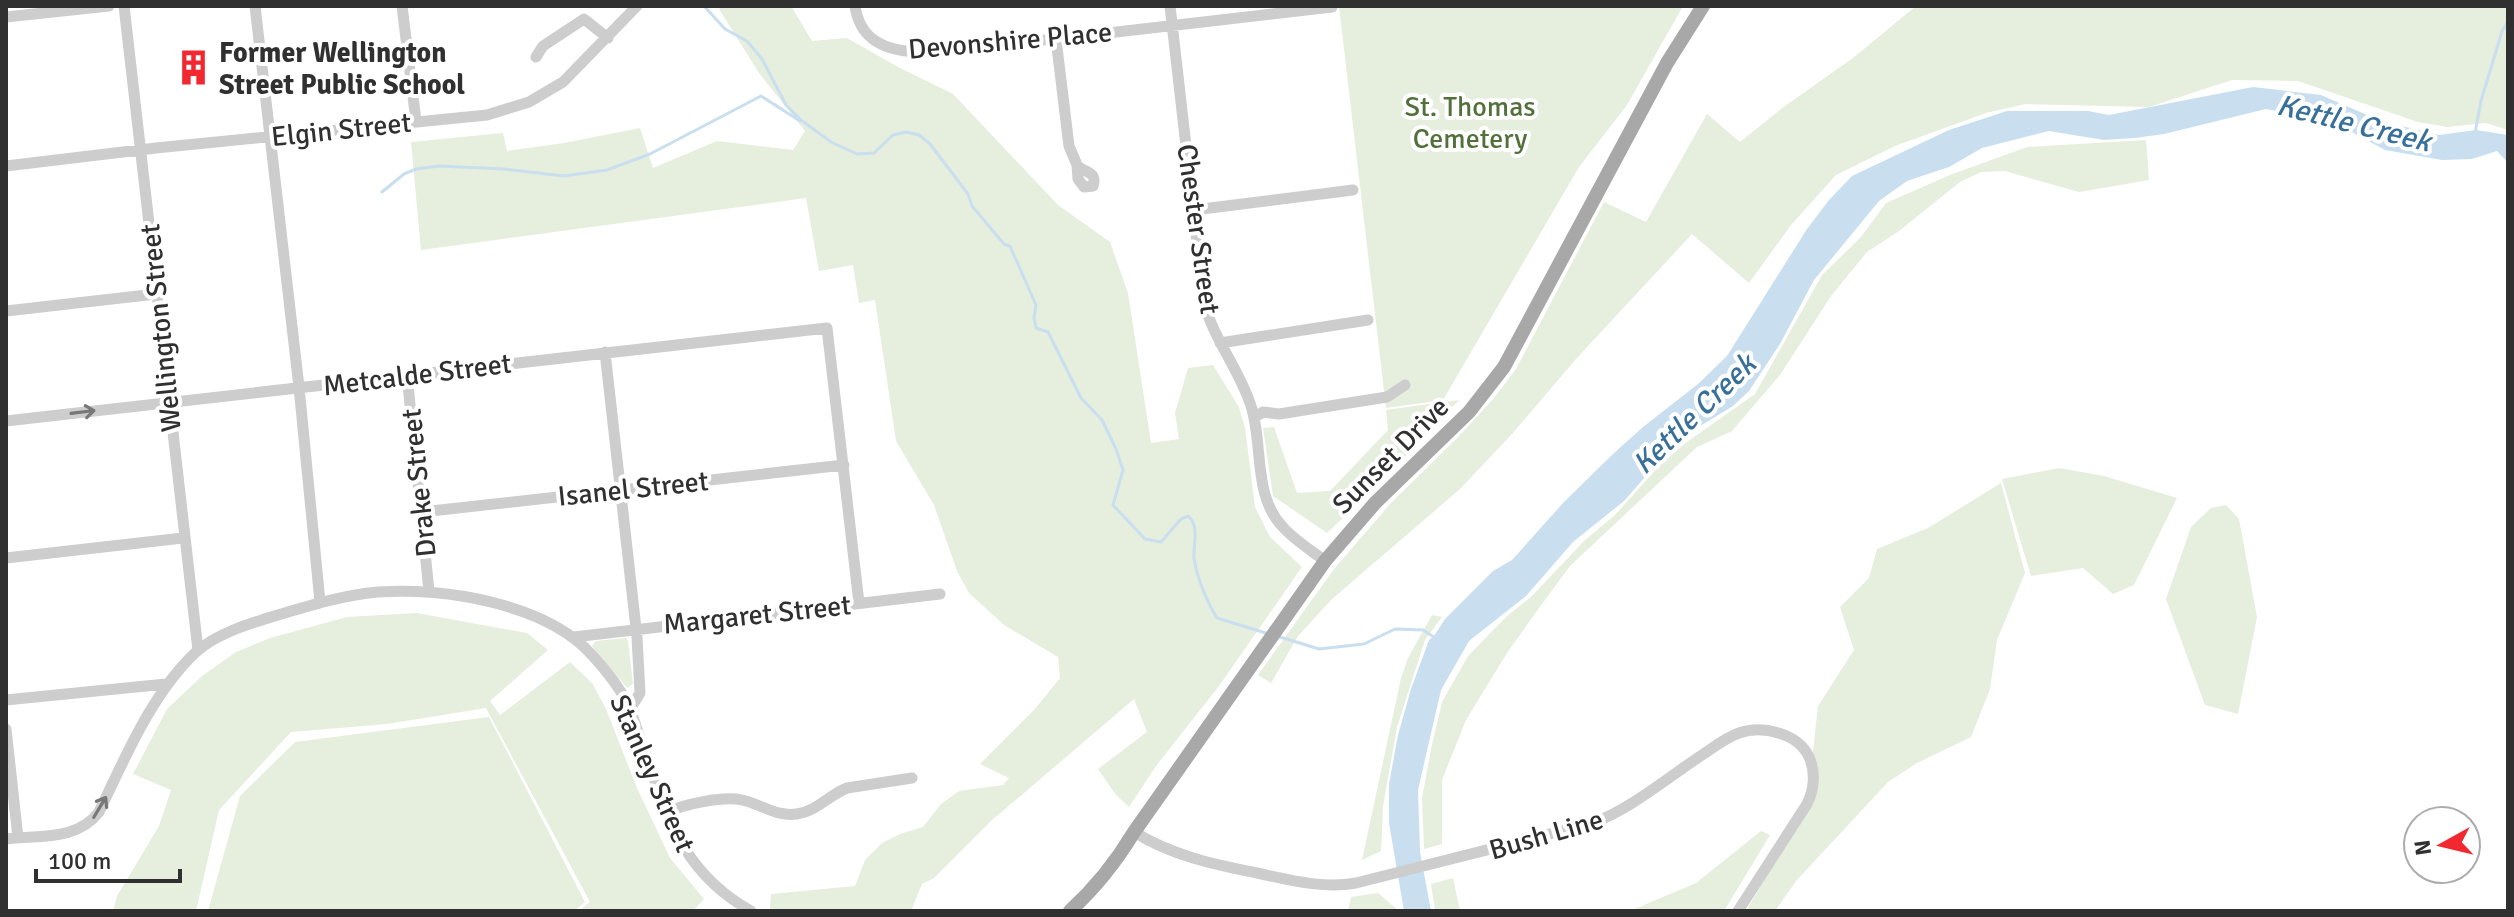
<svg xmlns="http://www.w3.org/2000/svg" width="2514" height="917" viewBox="0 0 2514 917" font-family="Signika,sans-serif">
  <rect width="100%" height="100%" fill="#fff"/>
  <path fill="#e6eede" d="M 723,6 L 791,6 L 812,41 L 847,38 L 898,67 L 953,94 L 1058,205 L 1110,242 L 1128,293 L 1151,443 L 1179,439 L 1175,413 L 1188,368 L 1213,365 L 1239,407 L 1245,428 L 1255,507 L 1270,537 L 1302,567 L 1219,686 L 1156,766 L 1129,807 L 1116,795 L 1098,769 L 1147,732 L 1134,699 L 991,821 L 934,878 L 922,884 L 911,911 L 770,909 L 771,894 L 855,886 L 865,860 L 882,843 L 900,834 L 923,827 L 941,804 L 959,791 L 1003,785 L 1009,778 L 980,764 L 1034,710 L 1060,678 L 1058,657 L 1004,625 L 969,593 L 957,571 L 934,505 L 896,441 L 875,300 L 859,303 L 853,265 L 819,271 L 806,198 L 421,250 L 411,142 L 503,133 L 507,151 L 564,143 L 640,128 L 653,168 L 717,141 L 793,150 L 805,131 L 759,73 L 719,9 Z
    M 1339,6 L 1683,6 L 1627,105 L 1579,167 L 1443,400 L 1386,408 Z
    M 1916,6 L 2508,6 L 2508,130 L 2486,123 L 2447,127 L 2418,122 L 2298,81 L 2232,80 L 2149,107 L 2025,104 L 1986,113 L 1895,146 L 1836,175 L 1791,225 L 1749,283 L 1692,234 L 1576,359 L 1512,434 L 1460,489 L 1332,599 L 1298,636 L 1271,683 L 1258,675 L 1334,569 L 1391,503 L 1459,436 L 1494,398 L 1516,369 L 1604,202 L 1646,222 L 1707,114 L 1740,142 L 1785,106 L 1853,58 Z
    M 2146,140 L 2149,180 L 2079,192 L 2005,171 L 1981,172 L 1960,182 L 1899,231 L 1867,252 L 1831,296 L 1780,375 L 1732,431 L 1697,447 L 1570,566 L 1539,608 L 1507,653 L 1466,720 L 1442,780 L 1442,844 L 1424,849 L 1422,798 L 1431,749 L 1442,702 L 1468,656 L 1506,617 L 1532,596 L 1584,541 L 1616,514 L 1659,466 L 1684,444 L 1755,394 L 1822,275 L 1861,237 L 1886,203 L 1950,175 L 2027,147 Z
    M 1459,400 L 1391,472 L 1327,533 L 1273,496 L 1263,428 L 1274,427 L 1297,493 L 1330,491 L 1388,430 L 1386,410 Z
    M 2059,468 L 2104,476 L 2177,498 L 2134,585 L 2113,594 L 2083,568 L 2031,576 L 2002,479 Z
    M 2001,483 L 2025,573 L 1997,640 L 1990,689 L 1971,737 L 1917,763 L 1888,782 L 1796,881 L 1775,911 L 1746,911 L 1816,792 L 1812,760 L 1818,706 L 1854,650 L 1840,607 L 1869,578 L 1877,549 L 1928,528 Z
    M 2226,505 L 2239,519 L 2257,617 L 2238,714 L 2205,705 L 2166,599 L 2191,527 L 2211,508 Z
    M 417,613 L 527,633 L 548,650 L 490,701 L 500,715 L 570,662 L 592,683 L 606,709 L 637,788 L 670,858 L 704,899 L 693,911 L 579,911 L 590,902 L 486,708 L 387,724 L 291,732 L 219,810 L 196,911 L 113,911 L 117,896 L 159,826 L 171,790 L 133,774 L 167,709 L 202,676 L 236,652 L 270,638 L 347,617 Z
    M 1432,615 L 1442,617 L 1425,640 L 1397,727 L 1383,806 L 1381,851 L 1362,860 L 1401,678 L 1408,658 Z
    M 626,638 L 628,641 L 633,684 L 627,688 L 592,646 L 596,641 Z
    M 489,717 L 585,902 L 574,911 L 208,911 L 240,796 L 295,742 Z
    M 1761,831 L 1770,835 L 1724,911 L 1630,911 L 1696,883 Z
    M 1453,878 L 1460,911 L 1435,911 L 1431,884 Z
    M 1378,893 L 1399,911 L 1348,911 L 1351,897 Z"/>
  <path fill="#c9dfef" d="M 2253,87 L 2321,95 L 2381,121 L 2439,135 L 2476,130 L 2508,135 L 2508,163 L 2497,151 L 2472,159 L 2442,160 L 2385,150 L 2350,131 L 2291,114 L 2266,109 L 2164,134 L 2135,138 L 2104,140 L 2049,131 L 1982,148 L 1949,167 L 1907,181 L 1879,201 L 1814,280 L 1780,344 L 1749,391 L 1733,406 L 1697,428 L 1660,460 L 1624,501 L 1573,542 L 1526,596 L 1469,641 L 1441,690 L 1418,790 L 1420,852 L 1431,911 L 1404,911 L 1389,823 L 1389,784 L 1398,735 L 1411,689 L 1429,640 L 1434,636 L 1445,619 L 1493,571 L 1512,560 L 1564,502 L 1614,453 L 1643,427 L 1698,384 L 1727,356 L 1807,229 L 1829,200 L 1852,176 L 1949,130 L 2007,111 L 2088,111 L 2109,115 Z"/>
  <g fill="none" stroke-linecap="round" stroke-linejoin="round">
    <path stroke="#c9dfef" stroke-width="3" d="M 704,6 L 725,29 L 747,41 L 762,59 L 786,105 L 801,120 L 831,142 L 857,154 L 874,153 L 893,135 L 906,132 L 919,135 L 930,144 L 968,194 L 972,206 L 1004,244 L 1010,246 L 1036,305 L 1034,318 L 1036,328 L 1048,332 L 1081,398 L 1102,420 L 1116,449 L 1123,470 L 1113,505 L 1145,539 L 1161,542 L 1181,519 L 1188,516 C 1200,526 1193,544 1194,558 C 1197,578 1207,602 1217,618 L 1269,634
      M 2475,133 L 2481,101 L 2502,31 L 2508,22
      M 382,192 L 404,174 L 416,169 L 439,166 L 504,169 L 564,176 L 607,170 L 650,154 L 761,96 L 800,121
      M 1277,636 L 1319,649 L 1364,644 L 1395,629 L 1423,630 L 1437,639"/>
    <path stroke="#cdcdcd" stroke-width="11" d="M 124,6 L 198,650
      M 255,6 L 299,387 L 320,602
      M 402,6 L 416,121
      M 855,6 C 860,41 886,51 918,52 L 1056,39 L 1332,7
      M 1170,6 L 1204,303 C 1214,339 1238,368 1250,403 C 1264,442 1252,494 1282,526 C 1294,540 1311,550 1325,561
      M 6,17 L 109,6
      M 1056,39 L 1069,146 L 1077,165 L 1078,179 L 1084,187 L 1093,186 C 1098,171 1084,173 1077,165
      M 536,57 L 543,46 L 584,19 L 608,38
      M 6,166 L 156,148 L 487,115 L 529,102 L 563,82 L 637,6
      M 1194,210 L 1353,190
      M 6,311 L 156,294
      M 1220,343 L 1368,320
      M 605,352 L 637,637 L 640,693 L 630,709
      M 407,375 L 429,591
      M 1255,417 L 1263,412 L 1279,414 L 1387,397 L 1405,385
      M 6,421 L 827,328 L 859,603
      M 422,512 L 844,465
      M 6,558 L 183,538
      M 574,637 L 940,594
      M 6,700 L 166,684
      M 6,729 L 18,838
      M 667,813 C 682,804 724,796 742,800 C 761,804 776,817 797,814 C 817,811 829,795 847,788 L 912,778
      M 1134,832 C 1173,856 1213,864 1257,873 C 1290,880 1323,889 1356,883 L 1593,823 C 1632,808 1667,778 1702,755 C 1714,747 1725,738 1739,733 C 1762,725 1798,733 1809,757 C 1816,772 1814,790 1807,804 L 1738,911
      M 6,839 C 39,835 77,841 99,812 C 125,758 152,693 196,652 C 217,633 251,623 278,615 C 311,605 344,595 378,592 C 444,587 547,604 592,655 C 605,669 619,687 628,704 C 634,717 637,731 642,744 C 667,815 681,872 751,911"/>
    <path stroke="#a8a8a8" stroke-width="14" d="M 1070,911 C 1095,888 1116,862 1134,832 L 1325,561 L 1375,503 L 1469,412 L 1504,367 L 1667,63 L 1703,6"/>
  </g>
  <defs><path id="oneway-shaft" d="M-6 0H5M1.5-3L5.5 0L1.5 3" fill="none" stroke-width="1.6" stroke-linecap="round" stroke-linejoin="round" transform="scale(2)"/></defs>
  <g stroke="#777">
    <use href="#oneway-shaft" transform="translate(83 412) rotate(-7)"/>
    <use href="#oneway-shaft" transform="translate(100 807) rotate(-59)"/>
  </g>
  <defs>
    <symbol id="building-bare" viewBox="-9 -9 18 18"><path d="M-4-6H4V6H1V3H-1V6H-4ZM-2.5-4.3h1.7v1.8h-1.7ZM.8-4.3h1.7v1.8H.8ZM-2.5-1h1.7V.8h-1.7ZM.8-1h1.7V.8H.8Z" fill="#f22831" stroke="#fff" stroke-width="2.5" paint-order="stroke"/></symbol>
  </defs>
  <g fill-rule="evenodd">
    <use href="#building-bare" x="168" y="42" width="51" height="51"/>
  </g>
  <g text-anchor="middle" stroke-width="8" stroke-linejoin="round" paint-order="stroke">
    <g font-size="28" fill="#303030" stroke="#fff">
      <text transform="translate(1010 40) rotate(-5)" y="10">Devonshire Place</text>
      <text transform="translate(341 129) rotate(-6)" y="10">Elgin Street</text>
      <text transform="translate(1199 229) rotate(82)" y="10">Chester Street</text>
      <text transform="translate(160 328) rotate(-96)" y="10">Wellington Street</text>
      <text transform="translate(417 374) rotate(-7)" y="10">Metcalde Street</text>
      <text transform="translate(1390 455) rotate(-45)" y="10">Sunset Drive</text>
      <text transform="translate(418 483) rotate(-96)" y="10">Drake Street</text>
      <text transform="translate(633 488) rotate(-6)" y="10">Isanel Street</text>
      <text transform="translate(757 614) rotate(-6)" y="10">Margaret Street</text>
      <text transform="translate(653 773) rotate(66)" y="10">Stanley Street</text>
      <text transform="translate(1546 834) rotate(-16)" y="10">Bush Line</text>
    </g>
    <g font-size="28" font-weight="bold" fill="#303030" stroke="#fff" text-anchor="start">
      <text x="219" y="62">Former Wellington<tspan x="219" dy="32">Street Public School</tspan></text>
    </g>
    <g font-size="28" fill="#51703a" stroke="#fff">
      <text x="1470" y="116">St. Thomas<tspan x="1470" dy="32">Cemetery</tspan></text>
    </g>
    <g font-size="30" font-style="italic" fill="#387099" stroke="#fff">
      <text transform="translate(2354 123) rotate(14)" y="10">Kettle Creek</text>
      <text transform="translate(1694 414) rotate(-44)" y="10">Kettle Creek</text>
    </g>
  </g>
  <rect width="2514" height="917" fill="none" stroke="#303030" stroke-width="16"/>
  <g transform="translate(2442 845) rotate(262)"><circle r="38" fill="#ffffff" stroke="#acacac" stroke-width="2"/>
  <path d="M0-6L14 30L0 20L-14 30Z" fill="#f22831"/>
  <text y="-12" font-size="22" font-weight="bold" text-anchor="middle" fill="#303030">N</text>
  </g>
  <path d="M36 869v12h144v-12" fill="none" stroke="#303030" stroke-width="4"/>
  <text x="48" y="869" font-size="24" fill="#303030" stroke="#ffffff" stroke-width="6" paint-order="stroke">100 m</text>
</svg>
